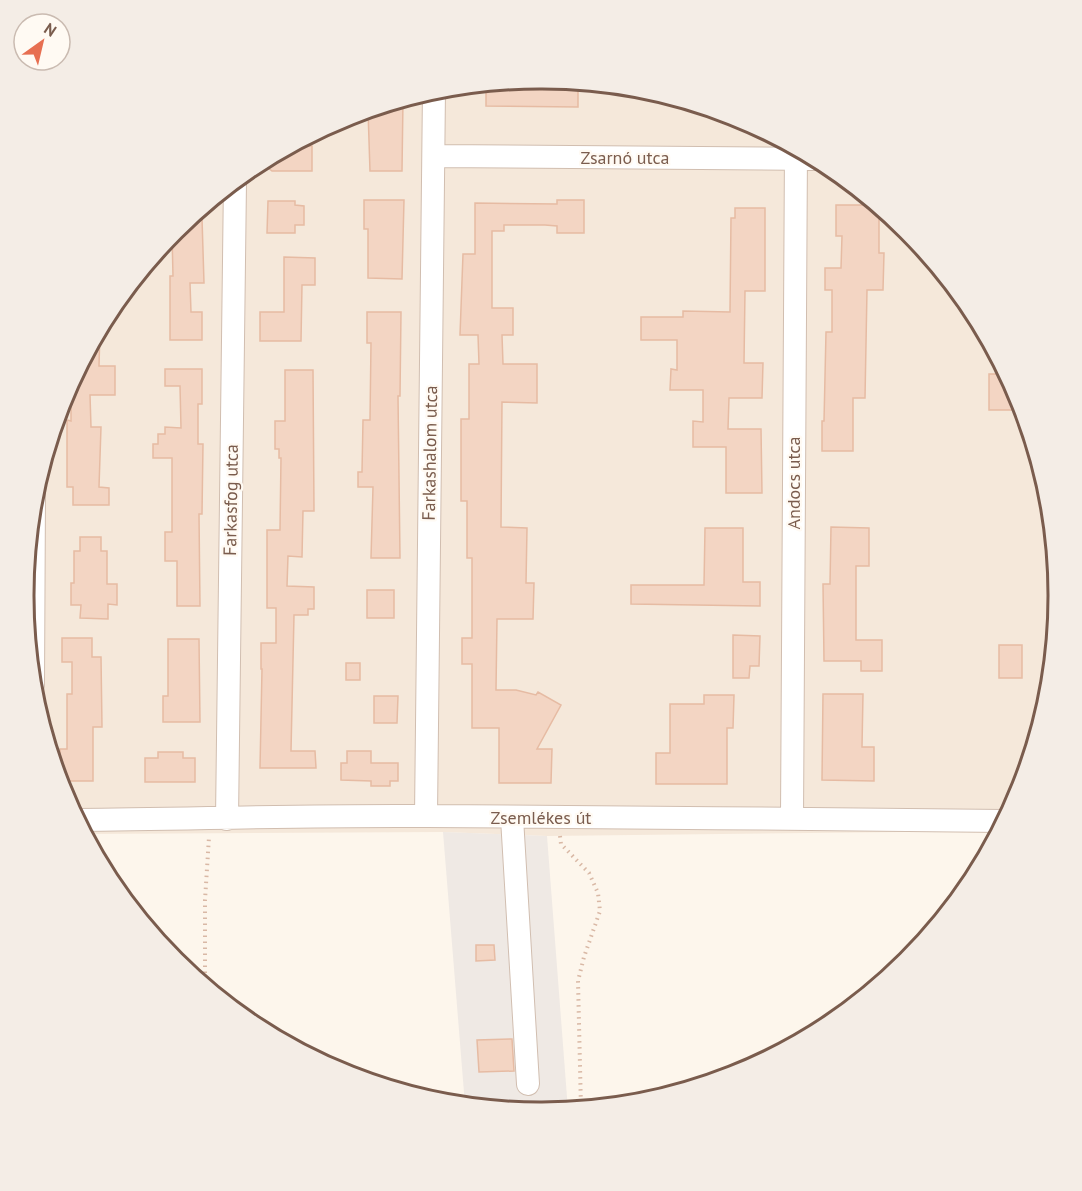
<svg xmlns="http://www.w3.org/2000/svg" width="1082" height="1191" viewBox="0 0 1082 1191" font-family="'PT Sans',sans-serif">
  <rect width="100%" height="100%" fill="#fdf6ec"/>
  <path fill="#f5e8da" d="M 541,79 L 642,89 L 739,118 L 829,166 L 907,230 L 971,309 L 1019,398 L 1048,495 L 1058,596 L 1048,697 L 1019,794 L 998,831 L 547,836 L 443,832 L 85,834 L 63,793 L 34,696 L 24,596 L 34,494 L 63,397 L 111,308 L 176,230 L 254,165 L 343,118 L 440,88 Z"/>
  <path fill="#efe9e4" d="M 443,832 L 547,836 L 568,1110 L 541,1112 L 465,1105 Z"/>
  <path fill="#f3d5c3" stroke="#e6bba3" stroke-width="1.5" d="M 549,79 L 578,82 L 578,107 L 486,106 L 486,84 Z
    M 403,100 L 402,171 L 370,171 L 368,110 Z
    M 291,146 L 312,146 L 312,171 L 272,171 L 261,162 Z
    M 364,200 L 404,200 L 402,279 L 368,278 L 368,229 L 364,229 Z
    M 557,200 L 584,200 L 584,233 L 557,233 L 557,226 L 545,225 L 504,225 L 504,231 L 492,231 L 492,308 L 513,308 L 513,335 L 502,335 L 503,364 L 537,364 L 537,403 L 502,402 L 501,527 L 527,528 L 526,583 L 534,583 L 533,619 L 497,619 L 496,690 L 516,690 L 536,695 L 538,692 L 561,705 L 537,749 L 552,749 L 551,783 L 499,783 L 499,728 L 472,728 L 472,664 L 462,664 L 462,638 L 472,638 L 472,558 L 467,558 L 467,501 L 461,501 L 461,419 L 469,419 L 469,364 L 479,364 L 478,335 L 460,335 L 463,254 L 475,254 L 475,203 L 557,204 Z
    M 268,201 L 295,201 L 295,205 L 304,206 L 304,225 L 295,225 L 295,233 L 267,233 Z
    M 836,205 L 876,205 L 879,207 L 879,253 L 884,253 L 883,290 L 867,290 L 865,398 L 853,398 L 853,451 L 822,451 L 822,421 L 824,421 L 826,332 L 832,332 L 832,290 L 825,290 L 825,268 L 841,268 L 842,236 L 836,236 Z
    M 735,208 L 765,208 L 765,291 L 745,291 L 744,363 L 763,363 L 762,398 L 729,398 L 728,429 L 761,429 L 762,493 L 726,493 L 726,447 L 693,447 L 693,421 L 703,422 L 703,390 L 670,390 L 671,369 L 677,370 L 677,340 L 641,340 L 641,317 L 683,317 L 683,311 L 730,312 L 731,218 L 735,218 Z
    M 191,217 L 202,218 L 204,283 L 190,283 L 191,312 L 202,312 L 202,340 L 170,340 L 170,276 L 173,276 L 172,234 Z
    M 284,257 L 315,258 L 315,285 L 302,285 L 301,341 L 260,341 L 260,312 L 284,312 Z
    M 367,312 L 401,312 L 400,396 L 398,396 L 400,558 L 371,558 L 373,487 L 358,487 L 358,472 L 362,472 L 363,420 L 370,420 L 371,343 L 367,343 Z
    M 100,330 L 99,366 L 115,366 L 115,395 L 90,395 L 91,427 L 101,427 L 99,487 L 109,488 L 109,505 L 73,505 L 73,487 L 67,487 L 67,420 L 71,421 L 71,383 Z
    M 165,369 L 202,369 L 202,404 L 198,404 L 198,444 L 203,444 L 202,514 L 199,514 L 200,606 L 177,606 L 177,561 L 165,561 L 165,532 L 172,532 L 172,458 L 153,458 L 153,444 L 158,444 L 158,434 L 165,434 L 165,427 L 181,428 L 180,386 L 165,386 Z
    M 285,370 L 313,370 L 314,511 L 303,511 L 302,557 L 288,556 L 287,586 L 314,587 L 314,609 L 308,609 L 308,615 L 294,615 L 291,751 L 315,751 L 316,768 L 260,768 L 262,669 L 261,669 L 261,643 L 276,643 L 276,608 L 267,608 L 267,530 L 280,530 L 281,458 L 279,458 L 279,449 L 275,449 L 275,421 L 285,421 Z
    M 989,374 L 1006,374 L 1019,398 L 1022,410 L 989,410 Z
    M 831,527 L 869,528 L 869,566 L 856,566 L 856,640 L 882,640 L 882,671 L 861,671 L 861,661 L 824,661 L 823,584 L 830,584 Z
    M 705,528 L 743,528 L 743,582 L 760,582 L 760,606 L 631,604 L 631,585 L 704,585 Z
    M 80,537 L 101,537 L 101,551 L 107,551 L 107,584 L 117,584 L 117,605 L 108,604 L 108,619 L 80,618 L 81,605 L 71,605 L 71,583 L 74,583 L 74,551 L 80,551 Z
    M 367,590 L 394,590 L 394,618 L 367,618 Z
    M 733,635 L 760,636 L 759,666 L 750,666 L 749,678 L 733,678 Z
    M 62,638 L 92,638 L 92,657 L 101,657 L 102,727 L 93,727 L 93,781 L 60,781 L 60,749 L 67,749 L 67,694 L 72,694 L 72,662 L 62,662 Z
    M 168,639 L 199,639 L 200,722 L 163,722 L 163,696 L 168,696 Z
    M 999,645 L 1022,645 L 1022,678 L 999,678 Z
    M 346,663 L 360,663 L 360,680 L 346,680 Z
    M 823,694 L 863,694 L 862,747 L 874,747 L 874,781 L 822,780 Z
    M 704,695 L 734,695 L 733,728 L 727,728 L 727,784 L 656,784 L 656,753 L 670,753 L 670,704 L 704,704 Z
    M 374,696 L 398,696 L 397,723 L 374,723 Z
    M 347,751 L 371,751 L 371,763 L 398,763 L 398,781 L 390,781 L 390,786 L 371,786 L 371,781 L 341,780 L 341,763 L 347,763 Z
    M 158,752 L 183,752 L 183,758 L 195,758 L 195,782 L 145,782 L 145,758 L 158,758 Z
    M 476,945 L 494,945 L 495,960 L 476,961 Z
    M 512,1039 L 514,1071 L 479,1072 L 477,1040 Z"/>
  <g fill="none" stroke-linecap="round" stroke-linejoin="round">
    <defs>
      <path id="minor" d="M 434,156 L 816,159
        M 33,685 L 34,493
        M 426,816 L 434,90
        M 512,818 L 528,1084
        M 792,818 L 796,149
        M 227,819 L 235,181
        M 77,820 C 194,819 310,815 427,816 C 619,818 812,818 1004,821"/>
    </defs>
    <use href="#minor" stroke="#d1beb0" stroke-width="24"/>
    <path stroke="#d9b8a5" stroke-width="4" stroke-dasharray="1.5 4.5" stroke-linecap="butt" d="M 560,836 L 561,844 L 589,873 L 598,893 L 600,911 L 584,957 L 578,981 L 581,1109
      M 205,985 L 205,900 L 209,837"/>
    <use href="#minor" stroke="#fff" stroke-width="22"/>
  </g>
  <g text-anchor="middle" stroke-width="4.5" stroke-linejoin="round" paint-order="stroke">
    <g font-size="18" fill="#7a5c4d" stroke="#fffaf3">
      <text x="625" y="164">Zsarnó utca</text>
      <text transform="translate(430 453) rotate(-89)" y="6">Farkashalom utca</text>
      <text transform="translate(794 483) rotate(-90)" y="6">Andocs utca</text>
      <text transform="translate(231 500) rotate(-89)" y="6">Farkasfog utca</text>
      <text x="541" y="824">Zsemlékes út</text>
    </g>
  </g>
  <path d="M0 0H1082V1191H0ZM540 89H542A506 506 0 0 1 1048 595V596A506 506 0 0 1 542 1102H540A506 506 0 0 1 34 596V595A506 506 0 0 1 540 89Z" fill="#f4ede6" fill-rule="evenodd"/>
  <path fill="none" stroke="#7a5c4d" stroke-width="3" d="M540 89H542A506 506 0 0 1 1048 595V596A506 506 0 0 1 542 1102H540A506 506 0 0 1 34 596V595A506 506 0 0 1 540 89Z"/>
  <g transform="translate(42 42) rotate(34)"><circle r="28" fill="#fffaf3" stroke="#cabbb1" stroke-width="1.5"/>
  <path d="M0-4.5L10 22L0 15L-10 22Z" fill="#e76f51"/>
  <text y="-9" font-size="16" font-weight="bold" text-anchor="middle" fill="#7a5c4d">N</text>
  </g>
</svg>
